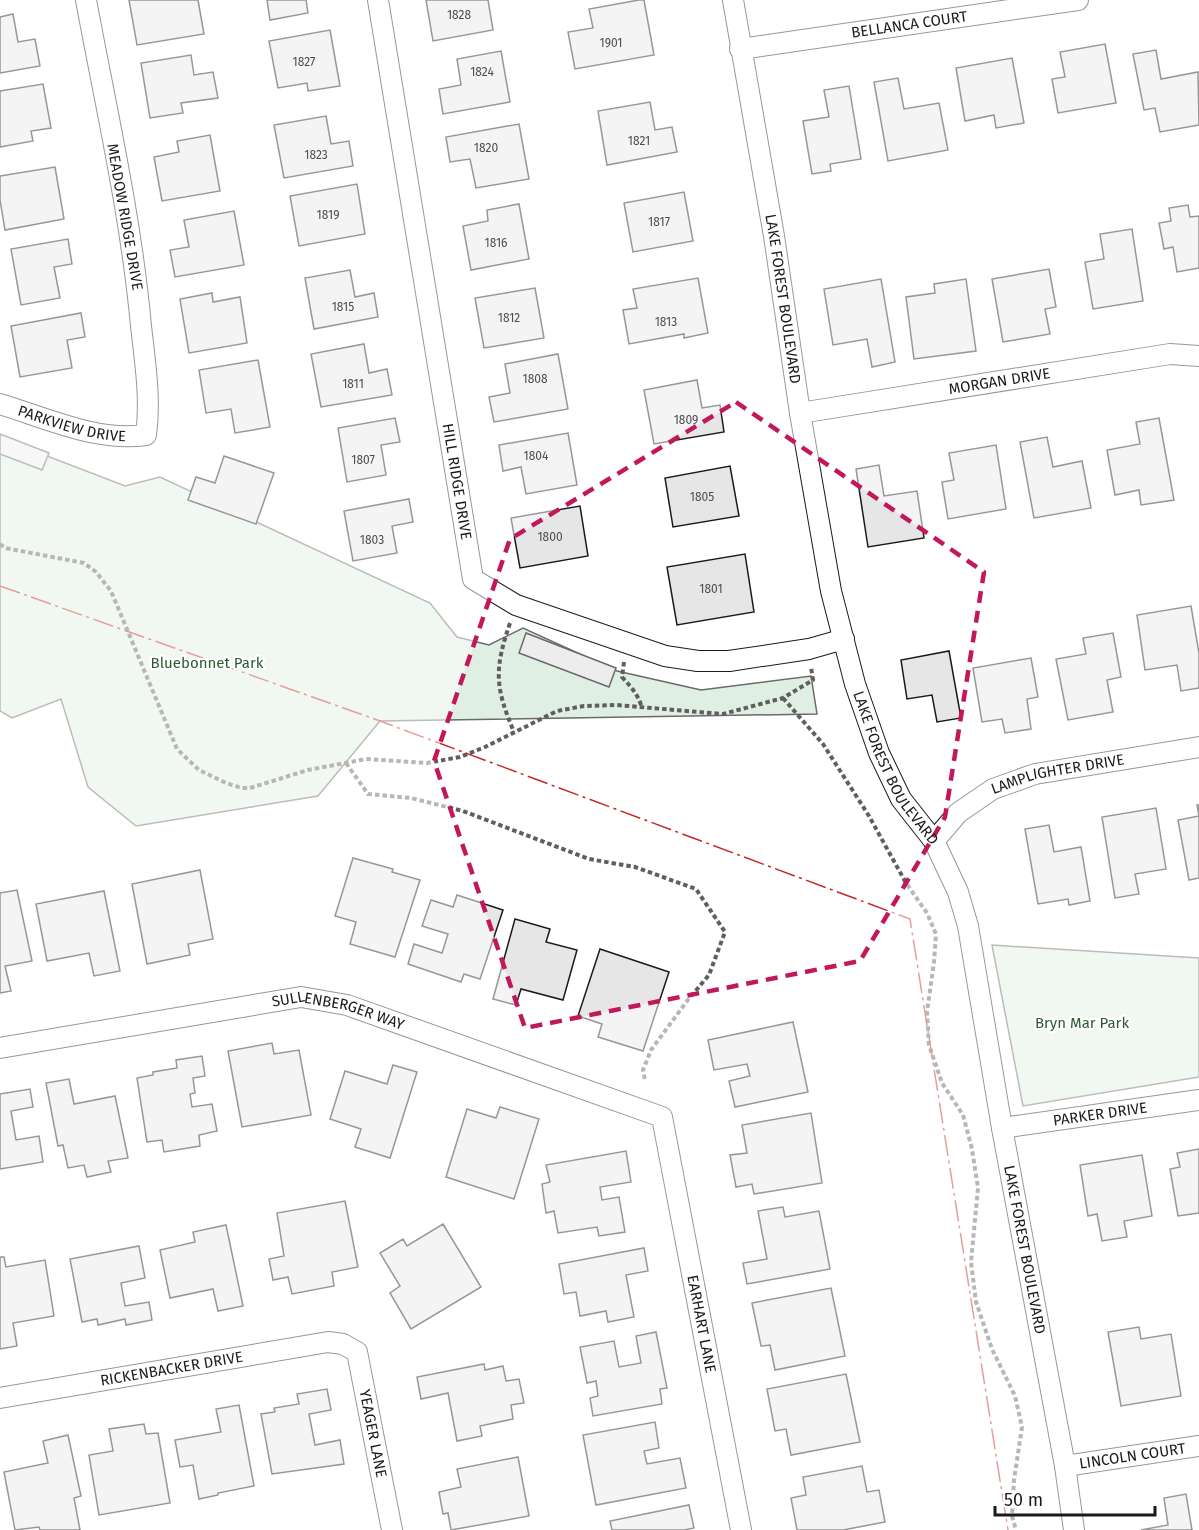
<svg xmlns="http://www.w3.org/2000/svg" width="1199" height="1530" viewBox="0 0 1199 1530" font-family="'Fira Sans',sans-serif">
  <rect width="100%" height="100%" fill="#fff"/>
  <path fill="#e0efe3" stroke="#6a6a6a" stroke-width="1.5" d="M 0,438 L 125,486 L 160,477 L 430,603 L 457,637 L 489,645 L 523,628 L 617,671 L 701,690 L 811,676 L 817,714 L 380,721 L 318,796 L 136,826 L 88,787 L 61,699 L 12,718 L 0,711 Z
    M 992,945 L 1199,958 L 1199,1077 L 1023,1106 Z"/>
  <path fill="#ededed" stroke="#6a6a6a" stroke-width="1.5" d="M 0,434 L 49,453 L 42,470 L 0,454 Z
    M 526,633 L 616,668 L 609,687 L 519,653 Z"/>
  <path fill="#e6e6e6" stroke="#1a1a1a" stroke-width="1.5" d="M 129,0 L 198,0 L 204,34 L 137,45 Z
    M 267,0 L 306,0 L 308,13 L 270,20 Z
    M 426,0 L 488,0 L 493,30 L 433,41 Z
    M 639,0 L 644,0 L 654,55 L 575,69 L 568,32 L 593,28 L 589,9 Z
    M 13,14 L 18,42 L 35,39 L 40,66 L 0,73 L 0,17 Z
    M 330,30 L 340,86 L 308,91 L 307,83 L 278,88 L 269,41 Z
    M 1105,44 L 1116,103 L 1058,113 L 1052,79 L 1065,77 L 1060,52 Z
    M 1156,50 L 1161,79 L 1198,72 L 1199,125 L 1160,132 L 1155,108 L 1144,110 L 1133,54 Z
    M 501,51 L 510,102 L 443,114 L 439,89 L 461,85 L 457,59 Z
    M 191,55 L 194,75 L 213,72 L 218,98 L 181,103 L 183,113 L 150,118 L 141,63 Z
    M 1012,58 L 1024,123 L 996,128 L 994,115 L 965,121 L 956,68 Z
    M 898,78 L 904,109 L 939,103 L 948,150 L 888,161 L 874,82 Z
    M 43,84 L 51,128 L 31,131 L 33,141 L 0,147 L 0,91 Z
    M 849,86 L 861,159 L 830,164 L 831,171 L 812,174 L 803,121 L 829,117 L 824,90 Z
    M 650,102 L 655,130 L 672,127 L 677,152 L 607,165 L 598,111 Z
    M 326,116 L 331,144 L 349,141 L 353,166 L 284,178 L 274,125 Z
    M 519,124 L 529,179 L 476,188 L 470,159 L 450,162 L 446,137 Z
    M 210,135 L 220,191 L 162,201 L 154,157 L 179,152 L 177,141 Z
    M 55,167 L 64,219 L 5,230 L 0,200 L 0,176 Z
    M 357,184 L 365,234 L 299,246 L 290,196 Z
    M 684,192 L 693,241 L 633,252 L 624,203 Z
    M 519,204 L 529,259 L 471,270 L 463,226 L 488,221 L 487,210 Z
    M 1188,205 L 1190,217 L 1199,216 L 1199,268 L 1177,272 L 1173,247 L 1164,249 L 1159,223 L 1171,221 L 1169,208 Z
    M 234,211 L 244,265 L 175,277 L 170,250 L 189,247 L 184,220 Z
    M 1132,229 L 1143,301 L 1093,309 L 1085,262 L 1104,259 L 1100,234 Z
    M 68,239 L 72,264 L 54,267 L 60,298 L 21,305 L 11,249 Z
    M 1049,269 L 1056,307 L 1045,309 L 1050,334 L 1003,342 L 992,279 Z
    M 350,270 L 355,297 L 374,293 L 378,317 L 314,329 L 305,278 Z
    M 698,278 L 708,333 L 684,338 L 684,334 L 629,344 L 623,310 L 637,308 L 633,289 Z
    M 881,279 L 895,362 L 872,367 L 867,339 L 833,345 L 824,289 Z
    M 966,279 L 976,351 L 914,359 L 906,297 L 935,293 L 934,284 Z
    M 535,288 L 544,338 L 484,348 L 475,298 Z
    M 212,293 L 213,302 L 240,297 L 247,343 L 189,353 L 180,299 Z
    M 81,313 L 85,337 L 67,340 L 72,368 L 20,377 L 11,326 Z
    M 364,344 L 369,373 L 387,369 L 392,395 L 321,407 L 311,354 Z
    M 558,354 L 568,409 L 494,422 L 489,397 L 510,393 L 505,364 Z
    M 258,360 L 270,427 L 235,433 L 231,409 L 206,413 L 199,370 Z
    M 697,380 L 702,408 L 720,405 L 724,432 L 654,444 L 644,390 Z
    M 395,418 L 400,442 L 381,445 L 386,475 L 347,482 L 338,428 Z
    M 1159,418 L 1174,500 L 1141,505 L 1139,490 L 1115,495 L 1107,450 L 1140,444 L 1136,422 Z
    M 568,433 L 577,485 L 526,494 L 521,467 L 503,471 L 499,445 Z
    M 1047,437 L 1053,467 L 1082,461 L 1091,508 L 1034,518 L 1020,442 Z
    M 996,445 L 1006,509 L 948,519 L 942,482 L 954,480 L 949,453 Z
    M 224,456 L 274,473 L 256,524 L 188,500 L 196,477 L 215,483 Z
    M 879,465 L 884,496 L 917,491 L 924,538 L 868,547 L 856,469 Z
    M 730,466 L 739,516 L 673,527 L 665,478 Z
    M 409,499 L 413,522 L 392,526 L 397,553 L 353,561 L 344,511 Z
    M 580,506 L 588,556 L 520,568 L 511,518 Z
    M 745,554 L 754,612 L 677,625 L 667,567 Z
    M 1191,606 L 1199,653 L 1199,688 L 1181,691 L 1177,665 L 1145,670 L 1137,615 Z
    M 1113,633 L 1121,677 L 1107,680 L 1113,712 L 1068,720 L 1056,659 L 1086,654 L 1083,638 Z
    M 949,651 L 961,718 L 937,722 L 932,695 L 907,699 L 901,660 Z
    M 1031,658 L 1038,697 L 1027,699 L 1031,729 L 1005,733 L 1002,719 L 982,722 L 973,668 Z
    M 1197,805 L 1199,805 L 1199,878 L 1189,880 L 1178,820 L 1199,816 Z
    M 1156,808 L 1166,869 L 1135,874 L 1139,894 L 1115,898 L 1102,817 Z
    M 1049,825 L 1054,852 L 1081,847 L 1090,901 L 1069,905 L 1068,899 L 1038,904 L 1025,829 Z
    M 353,858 L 393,869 L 392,872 L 420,880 L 395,957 L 350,944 L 356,922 L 335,916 Z
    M 200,870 L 213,939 L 188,944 L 190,955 L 147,964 L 132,884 Z
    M 17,890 L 32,961 L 5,966 L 11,991 L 0,993 L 0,893 Z
    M 104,891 L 120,971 L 94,976 L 89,953 L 47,961 L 36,904 Z
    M 457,895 L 503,910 L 480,979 L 464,974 L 461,982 L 408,964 L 414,944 L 442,953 L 448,934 L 422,926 L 431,900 L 453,907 Z
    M 515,919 L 550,929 L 546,942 L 577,950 L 563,1000 L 521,989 L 516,1005 L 493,999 Z
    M 600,949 L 669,972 L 643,1051 L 598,1037 L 602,1024 L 578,1016 Z
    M 793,1022 L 808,1092 L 735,1107 L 729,1081 L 750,1076 L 747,1064 L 714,1070 L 708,1040 Z
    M 272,1043 L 274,1054 L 299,1050 L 311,1115 L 242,1127 L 228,1051 Z
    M 202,1056 L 205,1076 L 193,1078 L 195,1093 L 190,1094 L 192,1107 L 212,1104 L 217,1131 L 199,1135 L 200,1146 L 164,1152 L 162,1140 L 147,1142 L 137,1078 L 153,1075 L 153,1072 L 177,1068 L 176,1060 Z
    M 393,1065 L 417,1072 L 390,1158 L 355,1147 L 361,1129 L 330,1119 L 345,1071 L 387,1084 Z
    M 69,1079 L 74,1104 L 115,1096 L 128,1158 L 108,1161 L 111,1172 L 87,1177 L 84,1165 L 68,1168 L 63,1145 L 58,1146 L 46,1083 Z
    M 30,1089 L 33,1107 L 11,1111 L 16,1140 L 39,1136 L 43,1162 L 0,1169 L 0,1094 Z
    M 500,1107 L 539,1119 L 514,1199 L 446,1177 L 467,1109 L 496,1118 Z
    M 811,1113 L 822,1183 L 754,1194 L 752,1184 L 736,1187 L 730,1155 L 747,1153 L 742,1125 Z
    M 1199,1149 L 1199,1213 L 1178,1216 L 1170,1169 L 1180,1167 L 1177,1153 Z
    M 626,1151 L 631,1182 L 600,1187 L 602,1200 L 619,1197 L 625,1232 L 599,1236 L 597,1227 L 558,1233 L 554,1211 L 546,1213 L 542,1184 L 550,1182 L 546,1165 Z
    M 1142,1155 L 1152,1216 L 1124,1221 L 1127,1237 L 1102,1241 L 1097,1214 L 1088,1216 L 1080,1165 Z
    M 345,1201 L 358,1267 L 332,1272 L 334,1286 L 292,1294 L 288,1277 L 273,1280 L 269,1259 L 284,1256 L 277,1213 Z
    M 783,1207 L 785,1217 L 819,1211 L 830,1269 L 747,1284 L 743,1263 L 767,1259 L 758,1211 Z
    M 443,1224 L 481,1287 L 411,1329 L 390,1293 L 400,1286 L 380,1253 L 403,1239 L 407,1246 Z
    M 226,1225 L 243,1306 L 218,1311 L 213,1289 L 170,1298 L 160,1250 L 195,1242 L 193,1232 Z
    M 139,1246 L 145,1278 L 121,1283 L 125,1306 L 149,1302 L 152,1320 L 126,1325 L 125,1319 L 98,1325 L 97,1319 L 82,1322 L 70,1259 Z
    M 644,1248 L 648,1271 L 626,1275 L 634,1317 L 608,1322 L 606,1311 L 580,1316 L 576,1292 L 564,1294 L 559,1264 Z
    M 0,1257 L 4,1257 L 6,1267 L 45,1260 L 54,1316 L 13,1323 L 17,1346 L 0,1349 Z
    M 831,1288 L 845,1356 L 775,1370 L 770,1345 L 761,1346 L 752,1303 Z
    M 1139,1327 L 1141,1339 L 1171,1334 L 1181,1396 L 1121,1406 L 1108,1332 Z
    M 656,1332 L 667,1388 L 660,1389 L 662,1404 L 593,1416 L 590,1398 L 598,1396 L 596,1381 L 587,1383 L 580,1347 L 614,1341 L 619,1367 L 641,1363 L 636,1336 Z
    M 484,1364 L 485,1370 L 503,1366 L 506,1381 L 519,1379 L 524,1403 L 511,1405 L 513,1419 L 480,1426 L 482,1436 L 457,1441 L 448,1393 L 421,1399 L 417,1377 Z
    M 846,1374 L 860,1442 L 791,1455 L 786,1429 L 775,1431 L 767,1389 Z
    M 327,1389 L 331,1410 L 309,1414 L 315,1445 L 340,1440 L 344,1464 L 272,1474 L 261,1414 L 275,1412 L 274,1408 L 299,1404 L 297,1394 Z
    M 239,1405 L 254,1486 L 218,1493 L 218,1495 L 199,1499 L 193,1465 L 180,1467 L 175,1440 L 221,1432 L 216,1409 Z
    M 655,1422 L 659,1448 L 644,1451 L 647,1464 L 680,1458 L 686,1488 L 596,1505 L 583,1435 Z
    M 144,1424 L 146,1434 L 158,1433 L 170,1503 L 99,1515 L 89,1455 L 113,1451 L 109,1429 Z
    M 68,1435 L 81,1496 L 74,1498 L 80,1530 L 40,1530 L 39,1527 L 15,1530 L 4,1472 L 48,1463 L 43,1441 Z
    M 518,1457 L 529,1516 L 451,1530 L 448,1513 L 443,1514 L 439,1492 L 461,1487 L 457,1469 Z
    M 862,1466 L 867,1492 L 879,1490 L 885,1522 L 843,1530 L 797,1530 L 791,1498 L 806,1495 L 803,1477 Z
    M 1186,1494 L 1192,1530 L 1141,1530 L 1168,1525 L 1164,1498 Z
    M 689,1505 L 694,1528 L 684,1530 L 612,1530 L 610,1521 Z"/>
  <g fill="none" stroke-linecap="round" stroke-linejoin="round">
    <defs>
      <g id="minor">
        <path id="s1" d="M 378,0 L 473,579 L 516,605 L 665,656 L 698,661 L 729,661 L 809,649 L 844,639"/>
        <path id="s2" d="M 733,0 L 774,236 L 800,413 L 831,591 L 855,684 L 879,753 L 901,799 L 934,841 L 958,892 L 968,926 L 1002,1128 L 1065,1466 L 1074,1530"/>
        <path id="s3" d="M 740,49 L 1078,0"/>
        <path id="s4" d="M 0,404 C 46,418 97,442 146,435 C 151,399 145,362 141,326 C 131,216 106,108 86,0"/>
        <path id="s5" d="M 800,413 L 1170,354 L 1199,356"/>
        <path id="s6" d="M 934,841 L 958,813 L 993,789 L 1035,774 L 1199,747"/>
        <path id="s7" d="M 0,1048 L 301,997 L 347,1005 L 662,1117 L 741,1530"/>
        <path id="s8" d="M 1002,1128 L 1199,1100"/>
        <path id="s9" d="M 0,1398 L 328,1342 L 343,1344 L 357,1352 L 392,1530"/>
        <path id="s10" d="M 1065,1466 L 1199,1446"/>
      </g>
    </defs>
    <use href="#minor" stroke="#1a1a1a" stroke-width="22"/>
    <path stroke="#5f5f5f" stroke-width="4" stroke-dasharray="4.5 3" stroke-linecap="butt" d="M 0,544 L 5,548 L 84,563 L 96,572 L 111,591 L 177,749 L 199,770 L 226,783 L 242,788 L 250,788 L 308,770 L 366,759 L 427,763 L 460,757 L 485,747 L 557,711 L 584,706 L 616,705 L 723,714 L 783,698 L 813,680 L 811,667
      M 510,623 C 494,670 495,687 514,732
      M 624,662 L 622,677 C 631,687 638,694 642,708
      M 783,698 L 823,744 L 869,816 L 906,883 L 927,913 L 936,934 L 934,962 L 927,1012 L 929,1045 L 942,1083 L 963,1115 L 972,1149 L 978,1188 L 971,1262 L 976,1302 L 992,1349 L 1015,1396 L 1022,1427 L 1014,1480 L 1012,1516 L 1016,1530
      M 346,763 L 368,794 L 411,798 L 463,811 L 589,859 L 635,867 L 696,889 L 725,932 L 709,975 L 687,1001 L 651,1050 L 643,1070 L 645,1080"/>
    <use href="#minor" stroke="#fff" stroke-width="20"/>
    <path stroke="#c62828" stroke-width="1.5" stroke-dasharray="21 4.5 3 4.5" stroke-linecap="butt" d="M 0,586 L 380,721 L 910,919 L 1008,1530"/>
  </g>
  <path d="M0 0H1199V1530H0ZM 736,402 L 984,572 L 945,817 L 860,961 L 525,1028 L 434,761 L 510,539 Z" fill="#fff" fill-opacity=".55" fill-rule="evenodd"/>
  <path fill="none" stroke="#c2185b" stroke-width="4.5" stroke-dasharray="12 8" stroke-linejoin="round" d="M 736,402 L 984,572 L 945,817 L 860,961 L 525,1028 L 434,761 L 510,539 Z"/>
  <g text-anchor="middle" stroke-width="4.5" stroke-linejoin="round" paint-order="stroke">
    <g font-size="12" fill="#4d4d4d">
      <text x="459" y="19">1828</text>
      <text x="611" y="47">1901</text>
      <text x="304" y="66">1827</text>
      <text x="482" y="76">1824</text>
      <text x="639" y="145">1821</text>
      <text x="486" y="152">1820</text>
      <text x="316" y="159">1823</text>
      <text x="328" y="219">1819</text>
      <text x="659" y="226">1817</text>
      <text x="496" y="247">1816</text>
      <text x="343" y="311">1815</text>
      <text x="509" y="322">1812</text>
      <text x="666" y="326">1813</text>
      <text x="535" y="383">1808</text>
      <text x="353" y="388">1811</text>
      <text x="686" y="424">1809</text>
      <text x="536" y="460">1804</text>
      <text x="363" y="464">1807</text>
      <text x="702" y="501">1805</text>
      <text x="550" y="541">1800</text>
      <text x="372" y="544">1803</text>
      <text x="711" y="593">1801</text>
    </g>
    <g font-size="15" fill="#1a1a1a" stroke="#fff">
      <text dy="5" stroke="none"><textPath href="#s3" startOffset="171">BELLANCA COURT</textPath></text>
      <text transform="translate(125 217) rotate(80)" y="5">MEADOW RIDGE DRIVE</text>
      <text dy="5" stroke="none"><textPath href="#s2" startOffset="303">LAKE FOREST BOULEVARD</textPath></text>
      <text dy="5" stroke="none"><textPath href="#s5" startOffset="202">MORGAN DRIVE</textPath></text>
      <text dy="5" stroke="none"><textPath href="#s4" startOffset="75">PARKVIEW DRIVE</textPath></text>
      <text dy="5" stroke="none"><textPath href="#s1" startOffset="488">HILL RIDGE DRIVE</textPath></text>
      <text dy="5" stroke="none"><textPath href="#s2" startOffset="789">LAKE FOREST BOULEVARD</textPath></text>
      <text dy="5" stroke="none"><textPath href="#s6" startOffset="146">LAMPLIGHTER DRIVE</textPath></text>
      <text dy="5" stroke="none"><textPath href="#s7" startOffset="344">SULLENBERGER WAY</textPath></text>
      <text dy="5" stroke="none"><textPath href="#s8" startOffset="99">PARKER DRIVE</textPath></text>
      <text dy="5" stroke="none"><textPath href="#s2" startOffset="1293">LAKE FOREST BOULEVARD</textPath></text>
      <text dy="5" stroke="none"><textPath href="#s7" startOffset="897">EARHART LANE</textPath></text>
      <text dy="5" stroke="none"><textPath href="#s9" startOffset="174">RICKENBACKER DRIVE</textPath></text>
      <text dy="5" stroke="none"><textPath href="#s9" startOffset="447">YEAGER LANE</textPath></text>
      <text dy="5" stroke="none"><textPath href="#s10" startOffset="68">LINCOLN COURT</textPath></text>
    </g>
    <g font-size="15" fill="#2b5a34" stroke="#fff">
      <text x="207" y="668">Bluebonnet Park</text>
      <text x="1082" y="1028">Bryn Mar Park</text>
    </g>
  </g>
  <path d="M995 1506v9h160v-9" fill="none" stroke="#1a1a1a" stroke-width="3"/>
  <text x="1004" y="1506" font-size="18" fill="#1a1a1a" stroke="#ffffff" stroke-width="4.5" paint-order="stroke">50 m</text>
</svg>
